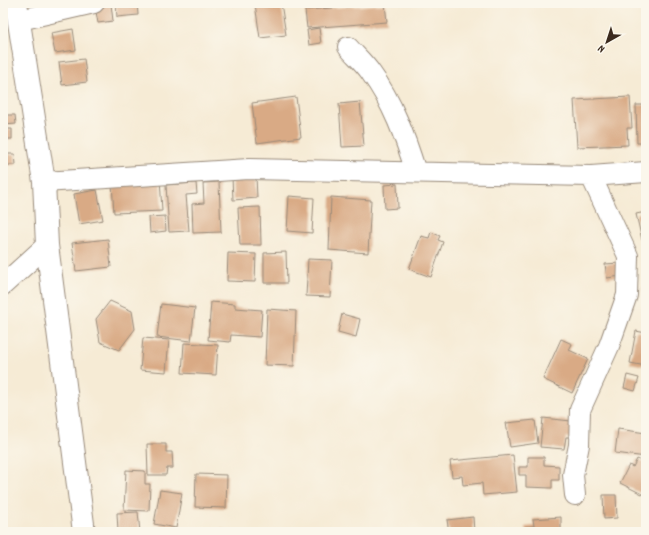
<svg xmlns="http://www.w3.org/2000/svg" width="649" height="535" viewBox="0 0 649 535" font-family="Dekko,sans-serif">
  <rect width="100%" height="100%" fill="#fbf7ec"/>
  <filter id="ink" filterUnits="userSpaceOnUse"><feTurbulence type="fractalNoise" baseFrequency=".025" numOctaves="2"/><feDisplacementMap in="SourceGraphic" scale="8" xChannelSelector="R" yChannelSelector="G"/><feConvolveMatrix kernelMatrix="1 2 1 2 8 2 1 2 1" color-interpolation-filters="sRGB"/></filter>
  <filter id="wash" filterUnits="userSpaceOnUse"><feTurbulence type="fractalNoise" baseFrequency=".012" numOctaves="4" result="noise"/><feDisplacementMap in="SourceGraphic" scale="16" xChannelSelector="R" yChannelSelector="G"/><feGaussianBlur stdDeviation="0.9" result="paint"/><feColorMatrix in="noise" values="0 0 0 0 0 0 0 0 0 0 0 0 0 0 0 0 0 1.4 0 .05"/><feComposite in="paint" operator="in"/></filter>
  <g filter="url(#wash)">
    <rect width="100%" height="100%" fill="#f6ebd5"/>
    <g id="blocks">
      <path fill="#d9aa85" d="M 116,3 L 137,3 L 138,15 L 117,17 Z
        M 263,3 L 281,3 L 286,35 L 260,38 L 255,4 Z
        M 111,4 L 113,21 L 98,23 L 95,6 Z
        M 385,4 L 387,22 L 307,28 L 305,10 Z
        M 319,28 L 321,43 L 309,45 L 307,30 Z
        M 73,29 L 76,50 L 55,53 L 51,33 Z
        M 84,59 L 87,82 L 62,85 L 59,62 Z
        M 296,97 L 301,137 L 257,143 L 252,103 Z
        M 630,97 L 632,128 L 627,128 L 628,145 L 577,147 L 574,100 Z
        M 360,102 L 364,146 L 342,147 L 339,104 Z
        M 636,105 L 646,105 L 646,143 L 637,143 Z
        M 3,115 L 15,115 L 16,124 L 3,125 Z
        M 3,129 L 12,129 L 12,139 L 3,139 Z
        M 4,154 L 15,154 L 16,165 L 4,165 Z
        M 256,176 L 257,198 L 233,200 L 232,177 Z
        M 160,178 L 162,211 L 114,213 L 112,184 Z
        M 219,182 L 221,232 L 193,233 L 192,204 L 204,203 L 203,183 Z
        M 196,183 L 197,194 L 186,195 L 189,231 L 169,232 L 166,185 Z
        M 397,184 L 398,208 L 385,209 L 384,185 Z
        M 97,190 L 103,220 L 79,224 L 74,194 Z
        M 289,196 L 314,198 L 312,233 L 287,231 Z
        M 331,197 L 371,200 L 368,253 L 329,250 Z
        M 260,207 L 261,245 L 240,245 L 238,208 Z
        M 646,212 L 646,239 L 642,240 L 636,214 Z
        M 165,216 L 166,231 L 150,233 L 149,217 Z
        M 431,232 L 440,236 L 438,240 L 443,242 L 431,277 L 409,269 L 421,236 L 429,238 Z
        M 108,239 L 111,267 L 76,271 L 72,243 Z
        M 286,252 L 287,283 L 264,283 L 264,253 Z
        M 228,253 L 256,254 L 255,282 L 227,281 Z
        M 308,259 L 332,260 L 330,297 L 306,296 Z
        M 619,263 L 621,276 L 607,278 L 605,264 Z
        M 643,286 L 646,287 L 646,298 L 643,298 Z
        M 110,301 L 132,311 L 135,329 L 119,350 L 100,342 L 96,319 Z
        M 211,302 L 235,304 L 235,308 L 262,310 L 260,337 L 231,335 L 230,342 L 208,340 Z
        M 161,304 L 195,308 L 191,341 L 157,337 Z
        M 267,309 L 296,311 L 294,366 L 265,365 Z
        M 342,314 L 360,319 L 356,337 L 338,332 Z
        M 636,331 L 646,333 L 646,366 L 630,363 Z
        M 143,338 L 169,340 L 166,372 L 140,370 Z
        M 561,339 L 572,344 L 569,350 L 588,359 L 572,393 L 543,379 Z
        M 184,343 L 218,345 L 216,375 L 182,373 Z
        M 627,375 L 639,378 L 635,391 L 624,388 Z
        M 543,418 L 571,421 L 570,437 L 566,437 L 564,449 L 540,447 Z
        M 535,420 L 538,443 L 510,447 L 506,423 Z
        M 618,429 L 646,433 L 646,457 L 615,453 Z
        M 147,444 L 166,444 L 166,452 L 172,452 L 173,468 L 167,468 L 166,475 L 148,475 Z
        M 513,455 L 517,492 L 483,495 L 482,483 L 463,485 L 462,476 L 452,477 L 450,461 Z
        M 528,457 L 544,457 L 544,465 L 559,466 L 559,480 L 552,480 L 552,488 L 526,487 L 526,475 L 519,475 L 519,467 L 528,467 Z
        M 637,459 L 646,463 L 646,496 L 620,483 L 629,465 L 633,467 Z
        M 126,470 L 145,471 L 145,484 L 150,484 L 149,511 L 124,510 Z
        M 196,474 L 227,475 L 226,508 L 195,507 Z
        M 160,490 L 182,493 L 176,528 L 154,524 Z
        M 603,495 L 616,495 L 617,518 L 604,519 Z
        M 138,512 L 140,532 L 118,532 L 117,513 Z
        M 473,517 L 474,532 L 449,532 L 447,520 Z
        M 561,517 L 561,532 L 526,532 L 525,527 L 534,526 L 533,519 Z
        M 224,529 L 224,532 L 204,532 L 204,530 Z"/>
    </g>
  </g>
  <g filter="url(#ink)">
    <use href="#blocks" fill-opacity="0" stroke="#988a7a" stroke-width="1"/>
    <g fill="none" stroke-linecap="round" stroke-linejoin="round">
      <defs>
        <path id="minor" d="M 20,20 L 94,3
          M 348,47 C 356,56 365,64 371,73 C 393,103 405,137 416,172
          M 44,182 L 249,169 L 591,176 L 646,172
          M 3,285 L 47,245
          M 575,495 L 573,475 L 579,445 L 580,410 L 609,346 L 627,295 L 628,256 L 591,176"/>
        <path id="primary" d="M 16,3 L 44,182 L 47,245 L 84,532"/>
      </defs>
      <use href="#minor" stroke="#988a7a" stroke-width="22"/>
      <use href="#primary" stroke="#988a7a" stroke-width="24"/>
      <use href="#minor" stroke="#fff" stroke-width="20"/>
      <use href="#primary" stroke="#fff" stroke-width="22"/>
    </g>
  </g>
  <rect width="649" height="535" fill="none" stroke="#fbf7ec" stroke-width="16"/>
  <g transform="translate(607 42) rotate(219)" stroke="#fbf7ec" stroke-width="3" paint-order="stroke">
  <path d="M0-3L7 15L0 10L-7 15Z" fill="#3b2a1e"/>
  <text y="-6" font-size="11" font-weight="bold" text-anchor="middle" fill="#3b2a1e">N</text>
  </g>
</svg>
